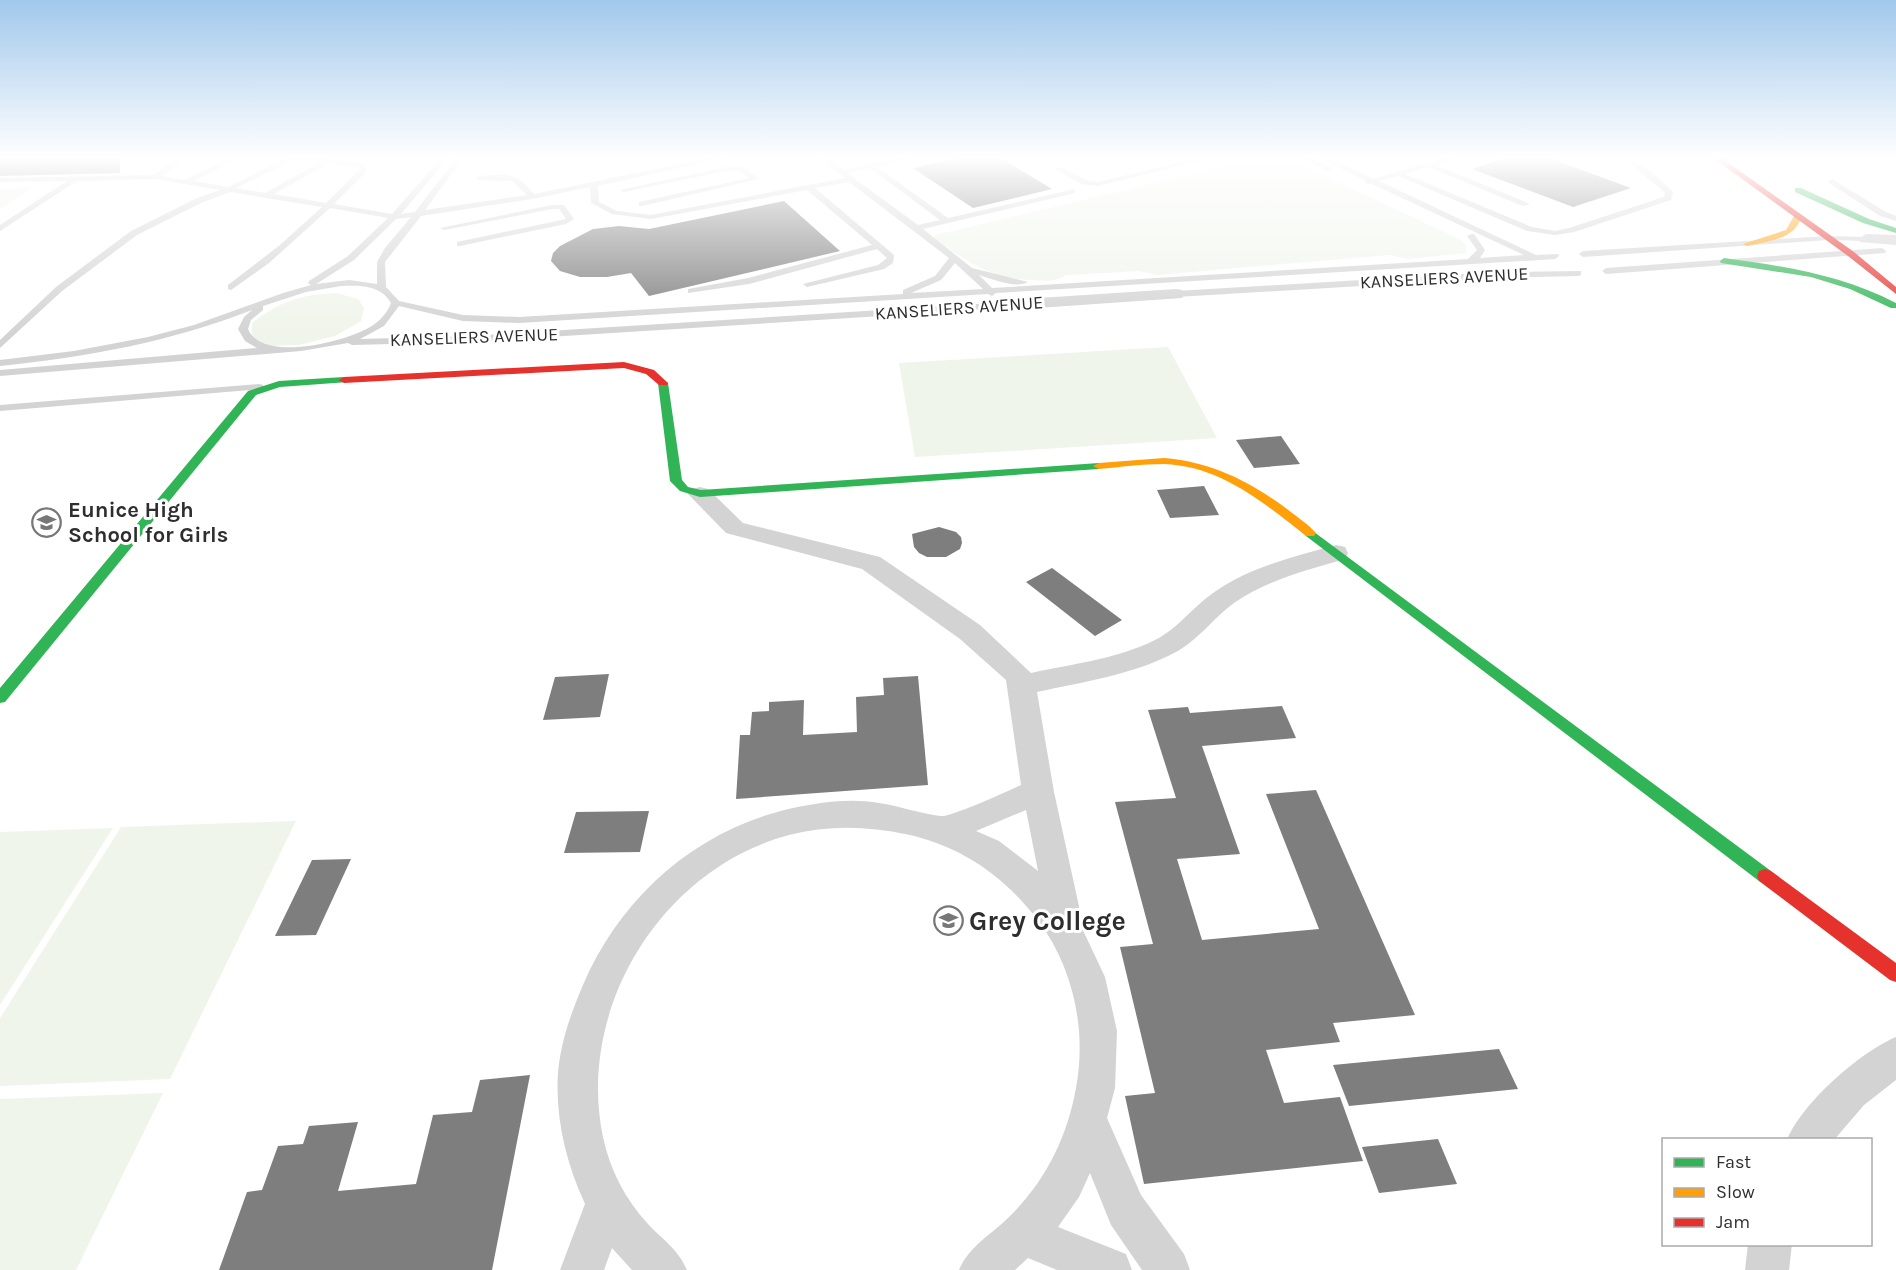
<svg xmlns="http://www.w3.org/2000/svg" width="1896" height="1270" viewBox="0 0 1896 1270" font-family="Karla,sans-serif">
  <rect width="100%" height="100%" fill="#fff"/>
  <path fill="#f0f5eb" d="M 1266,157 L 1285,157 L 1459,239 L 1466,245 L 1466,253 L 1408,259 L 1389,255 L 1157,275 L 1139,271 L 1066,275 C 1057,282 1046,281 1035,280 C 991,280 968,262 934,238 L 935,235 Z
    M 33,187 L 0,209 L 0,189 Z
    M 336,293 L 358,299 L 364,308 L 361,321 L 335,336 L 299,345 L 266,346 L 252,338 L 252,323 C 281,301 300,295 336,293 Z
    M 1168,347 L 1217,438 L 915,457 L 899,363 Z
    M 296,821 L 170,1079 L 0,1086 L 0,1018 L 121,827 Z
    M 113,828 L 0,1005 L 0,832 Z
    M 163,1093 L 76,1270 L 0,1270 L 0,1099 Z"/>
  <path fill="#7e7e7e" d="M 0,157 L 120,157 L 120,173 L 0,176 Z
    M 961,157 L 999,157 L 1052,189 L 973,208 L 913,168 Z
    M 1509,157 L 1546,157 L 1631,188 L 1573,207 L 1472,169 Z
    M 784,201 L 840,251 L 649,296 L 631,273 L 607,277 L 580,277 L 560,271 L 551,261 L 553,253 L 560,246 L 593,229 L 619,226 L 649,229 Z
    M 1281,436 L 1300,464 L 1254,468 L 1236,440 Z
    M 1204,486 L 1219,515 L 1170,518 L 1157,490 Z
    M 939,527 L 956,532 L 961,537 L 962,543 L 960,549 L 946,557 L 927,557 L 919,553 L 914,547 L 912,534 Z
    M 1052,568 L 1122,620 L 1095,636 L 1026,582 Z
    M 609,674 L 600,717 L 543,720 L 555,677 Z
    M 918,676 L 928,785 L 736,799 L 740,735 L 750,735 L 752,712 L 769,711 L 769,702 L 804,700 L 803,735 L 857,732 L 856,697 L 884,695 L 883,678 Z
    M 1282,706 L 1296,738 L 1202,746 L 1240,854 L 1177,859 L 1202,940 L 1319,929 L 1266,794 L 1316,790 L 1415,1015 L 1333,1023 L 1340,1042 L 1266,1050 L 1284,1103 L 1340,1097 L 1363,1161 L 1144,1184 L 1125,1096 L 1155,1093 L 1120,947 L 1153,944 L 1115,802 L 1176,798 L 1148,710 L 1188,707 L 1190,713 Z
    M 649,811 L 640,852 L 564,853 L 576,812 Z
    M 351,859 L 316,935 L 275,936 L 312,860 Z
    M 1499,1049 L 1518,1089 L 1349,1106 L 1333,1065 Z
    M 530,1075 L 492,1270 L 219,1270 L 247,1192 L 262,1190 L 278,1146 L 303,1144 L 309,1126 L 358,1122 L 338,1191 L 416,1184 L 433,1115 L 472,1112 L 480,1080 Z
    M 1438,1139 L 1457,1184 L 1379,1193 L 1362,1147 Z"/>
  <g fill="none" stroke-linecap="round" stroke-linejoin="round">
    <path fill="#d3d3d3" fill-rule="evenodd" d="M 177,157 L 185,157 L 162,176 L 185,180 L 231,157 L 241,157 L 194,181 L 228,187 L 289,157 L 315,157 L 356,162 L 366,165 L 366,172 L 334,204 L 392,214 L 442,157 L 449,157 L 401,214 L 415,212 L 457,157 L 464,157 L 425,210 L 527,195 L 512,181 L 477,180 L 476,178 L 480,176 C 507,174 516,172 534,194 L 713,157 L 729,157 L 598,186 L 599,202 L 617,211 L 651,215 L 845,178 L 818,157 L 826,157 L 843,170 L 901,157 L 917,157 L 877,167 L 948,218 L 1075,189 L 1075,193 L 923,229 L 972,268 L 1028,282 C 1016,289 992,279 979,275 L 992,288 L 1468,259 L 1477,250 L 1467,236 L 1471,234 L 1474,234 L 1485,250 L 1480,258 L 1524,255 L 1372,184 L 1366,184 L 1366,181 L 1318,157 L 1328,157 L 1373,179 L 1447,157 L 1459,157 L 1436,165 L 1530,204 L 1523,206 L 1428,167 L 1405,174 L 1532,227 L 1555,231 L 1569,228 L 1664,197 L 1665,193 L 1662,190 L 1622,157 C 1636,157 1664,181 1673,193 L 1671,200 L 1574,232 L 1555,235 L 1527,231 L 1398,176 L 1379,181 L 1536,255 L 1558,254 L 1559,256 L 1555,259 L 996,293 L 992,296 L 988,294 L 519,323 L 463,321 L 399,306 L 384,326 L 360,339 L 470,336 L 1008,302 L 1013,305 L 1008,308 L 470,342 L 352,345 L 348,343 L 301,351 L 0,376 L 0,370 L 257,348 L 245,341 L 238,329 L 244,317 L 252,310 C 170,342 87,357 0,366 L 0,360 L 74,351 L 148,337 L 194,325 L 283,293 L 311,285 L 308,283 L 309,281 L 348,256 L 388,218 L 330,208 L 269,263 L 231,290 L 228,289 L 228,285 L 280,245 L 322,207 L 230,192 L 203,202 L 137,235 L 62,291 L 0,348 L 0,340 L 56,287 L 131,231 L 197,198 L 220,190 L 156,179 L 77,181 L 0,231 L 0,225 L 67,181 L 0,182 L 0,178 L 154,175 ZM 300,160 L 320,162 L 265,193 L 236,188 L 289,162 ZM 329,163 L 359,168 L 358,171 L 326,203 L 274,194 ZM 870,168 L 940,220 L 918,225 L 847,173 ZM 849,182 L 949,258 L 935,276 L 903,290 L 903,294 L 519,317 L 463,315 L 399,301 L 386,287 L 385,262 L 421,216 L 532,199 L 590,187 L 591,203 L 612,214 L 651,219 L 807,190 L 872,245 L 748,278 L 688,289 L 688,293 L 749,284 L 877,249 L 887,258 L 878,265 L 803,284 L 807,287 L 884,269 L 893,263 L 894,255 L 815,188 ZM 411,217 L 385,248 L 377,262 L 377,284 L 349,280 L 316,284 L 354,260 L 396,219 ZM 955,263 L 983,289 L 911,293 L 941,280 ZM 341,286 C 360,285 381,285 391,303 C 387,313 380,321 370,327 C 345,342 262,363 248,329 L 251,320 L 263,310 L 263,306 L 306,292 Z
      M 1201,157 L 1215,157 L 1098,186 L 1081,184 L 1054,169 L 1061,167 L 1086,180 L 1098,182 Z
      M 1300,157 L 1310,157 L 1333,169 L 1326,171 Z
      M 731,166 L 743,166 L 759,179 L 642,206 L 639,206 L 639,202 L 749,178 L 738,170 L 731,170 L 624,192 L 620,190 Z
      M 1832,179 L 1886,212 L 1896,216 L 1896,221 L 1880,216 L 1829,183 L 1828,181 Z
      M 552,205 L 564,205 L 574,219 L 566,224 L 460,246 L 457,246 L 457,242 L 566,219 L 559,209 L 552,209 L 444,230 L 440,228 Z
      M 1828,236 L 1866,237 L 1870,239 L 1866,241 L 1828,240 L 1583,257 L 1579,254 L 1583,251 Z
      M 1882,248 L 1886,251 L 1885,253 L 1606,274 L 1602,271 L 1606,268 Z
      M 1581,271 L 1581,275 L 1578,276 L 1494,278 L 1176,297 L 1172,294 L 1176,291 L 1494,272 Z
      M 259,384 L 263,385 L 263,389 L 0,411 L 0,405 Z"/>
    <path fill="#d3d3d3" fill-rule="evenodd" d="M 1866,234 L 1896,235 L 1896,245 L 1860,242 L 1858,239 Z
      M 1176,289 L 1182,290 L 1185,294 L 1182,298 L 1008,310 L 1002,309 L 999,305 L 1002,301 L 1008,300 Z
      M 700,487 L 708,489 L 743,523 L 880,557 L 980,625 L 1031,673 C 1072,664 1117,659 1155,640 C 1179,628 1194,605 1216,591 C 1251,567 1296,556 1336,545 L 1345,547 L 1348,553 L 1345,559 C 1307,570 1267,580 1234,603 C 1213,618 1198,641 1174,653 C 1132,675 1083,682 1037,692 L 1054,792 L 1082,920 L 1080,924 L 1105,977 L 1117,1031 L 1115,1088 L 1107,1118 L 1141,1195 L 1184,1254 L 1190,1270 L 1142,1270 L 1111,1225 L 1090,1173 L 1079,1197 L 1058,1227 L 1126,1254 L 1132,1270 L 1057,1270 L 1028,1258 L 1015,1270 L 959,1270 C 969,1246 991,1235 1009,1217 C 1045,1182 1067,1138 1076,1088 C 1087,1029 1073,966 1037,919 C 1003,875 959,845 905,834 C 866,826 828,825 789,835 C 661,869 576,1009 603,1137 C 610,1170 625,1199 648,1224 C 663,1240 678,1249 687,1270 L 632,1270 L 612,1248 L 604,1270 L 560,1270 L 585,1204 C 566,1163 555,1118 558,1072 C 561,1041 571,1013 583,985 C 621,896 697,829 793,808 C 821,802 851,798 879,803 C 900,806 921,814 941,816 C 951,817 1008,791 1021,785 L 1006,680 L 960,639 L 862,569 L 726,533 L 688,494 L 692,489 ZM 1026,810 L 1038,871 L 999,841 L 976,831 Z
      M 1896,1037 L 1896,1080 L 1864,1105 L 1834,1140 L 1787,1140 C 1802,1103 1860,1052 1896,1037 Z
      M 1748,1244 L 1792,1244 L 1789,1270 L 1745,1270 Z"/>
    <path fill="#30b455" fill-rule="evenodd" d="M 1795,188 L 1801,188 L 1869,219 L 1896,228 L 1896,233 L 1863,223 L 1795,192 Z
      M 1724,258 C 1784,266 1842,275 1896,303 L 1896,308 L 1891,308 L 1850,289 L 1811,277 L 1721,263 L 1720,261 Z
      M 344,377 L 349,380 L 348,382 L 280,387 L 256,395 L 5,702 L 0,703 L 0,688 L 248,391 L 279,381 Z
      M 663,380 L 668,383 L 682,480 L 688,487 L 701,490 L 1099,463 L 1105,466 L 1099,469 L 700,497 L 680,491 L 670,481 L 658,383 Z
      M 1310,529 L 1771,871 L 1773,876 L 1771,881 L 1765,883 L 1759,881 L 1306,536 L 1304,533 Z"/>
    <path fill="#ff9f0a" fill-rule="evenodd" d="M 1794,216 L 1801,218 C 1794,240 1767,241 1747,246 L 1743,244 L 1786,230 Z
      M 1164,458 C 1212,462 1249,481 1287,509 C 1297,517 1308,524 1316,533 L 1314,536 L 1306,536 C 1263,502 1220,466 1164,464 C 1142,464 1120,467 1099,469 L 1093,466 L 1099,463 Z"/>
    <path fill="#e5322d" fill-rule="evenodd" d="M 1712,157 L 1720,157 L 1854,252 L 1896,287 L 1896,294 L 1848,256 Z
      M 624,362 L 654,370 L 668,383 L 667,385 L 659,385 L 646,374 L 624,368 L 344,383 L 339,380 L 344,377 Z
      M 1765,869 L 1771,871 L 1896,963 L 1896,982 L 1890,980 L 1759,881 L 1757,876 L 1759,871 Z"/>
  </g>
  <linearGradient id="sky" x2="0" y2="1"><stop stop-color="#a1c8ec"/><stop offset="0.47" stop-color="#fff"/><stop offset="1" stop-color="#fff" stop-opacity="0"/></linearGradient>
  <rect width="1896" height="335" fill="url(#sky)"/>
  <defs>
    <symbol id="school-ring" viewBox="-11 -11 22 22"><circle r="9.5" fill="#fff" stroke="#777" stroke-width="1.5"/><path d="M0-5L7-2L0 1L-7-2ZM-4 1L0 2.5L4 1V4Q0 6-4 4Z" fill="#777"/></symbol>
  </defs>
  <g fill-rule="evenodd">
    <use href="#school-ring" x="30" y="506" width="33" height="33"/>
    <use href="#school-ring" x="932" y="904" width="33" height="33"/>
  </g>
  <g text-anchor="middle" stroke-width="6" stroke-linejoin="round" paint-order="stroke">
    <g font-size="18" fill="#2e2e2e" stroke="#fff">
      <text transform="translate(1444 278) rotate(-3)" y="6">KANSELIERS AVENUE</text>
      <text transform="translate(959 308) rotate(-4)" y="6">KANSELIERS AVENUE</text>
      <text transform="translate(474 337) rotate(-2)" y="6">KANSELIERS AVENUE</text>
    </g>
    <g font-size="22" font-weight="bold" fill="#2e2e2e" stroke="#fff" text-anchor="start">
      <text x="68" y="517">Eunice High<tspan x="68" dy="25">School for Girls</tspan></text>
    </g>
    <g font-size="27" font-weight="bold" fill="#2e2e2e" stroke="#fff" text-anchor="start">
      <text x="969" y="930">Grey College</text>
    </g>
  </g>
  <rect x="1662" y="1138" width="210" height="108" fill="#ffffff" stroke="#ababab" stroke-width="1.5"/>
  <rect x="1674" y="1158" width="30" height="9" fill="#30b455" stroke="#ababab" stroke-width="1.5"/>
  <text x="1716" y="1168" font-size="18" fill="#2e2e2e">Fast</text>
  <rect x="1674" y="1188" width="30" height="9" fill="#ff9f0a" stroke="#ababab" stroke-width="1.5"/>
  <text x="1716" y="1198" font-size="18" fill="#2e2e2e">Slow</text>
  <rect x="1674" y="1218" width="30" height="9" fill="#e5322d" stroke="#ababab" stroke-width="1.5"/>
  <text x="1716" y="1228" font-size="18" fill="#2e2e2e">Jam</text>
</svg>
